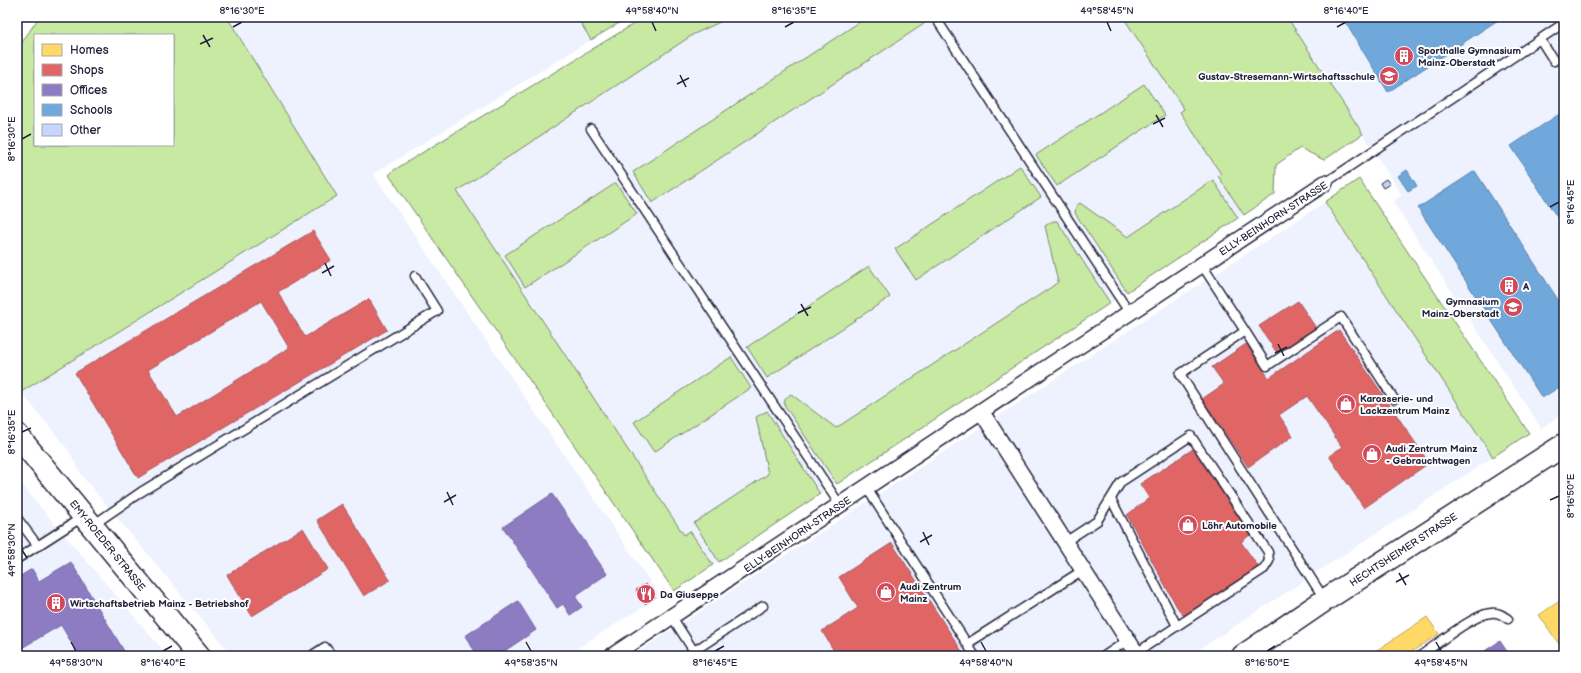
<svg xmlns="http://www.w3.org/2000/svg" width="1581" height="673" viewBox="0 0 1581 673" font-family="'Balsamiq Sans',sans-serif">
  <rect width="100%" height="100%" fill="#fff"/>
  <filter id="ink" filterUnits="userSpaceOnUse"><feTurbulence type="fractalNoise" baseFrequency=".025" numOctaves="2"/><feDisplacementMap in="SourceGraphic" scale="8" xChannelSelector="R" yChannelSelector="G"/><feConvolveMatrix kernelMatrix="1 2 1 2 8 2 1 2 1" color-interpolation-filters="sRGB"/></filter>
  <g filter="url(#ink)">
    <path fill="#eef2fe" d="M 228,17 L 577,17 L 591,40 L 373,174 L 660,596 L 565,656 L 233,656 L 82,476 L 69,451 L 21,392 L 337,196 Z
      M 645,17 L 1174,17 L 1275,194 L 674,591 L 389,175 L 394,170 L 437,142 Z
      M 1287,17 L 1564,17 L 1564,413 L 1541,428 L 1393,202 L 1402,195 Z
      M 1325,202 L 1493,457 L 1189,656 L 632,656 Z
      M 17,479 L 53,522 L 168,656 L 17,656 Z"/>
    <path fill="#c8e9a2" stroke="#75866e" fill-rule="evenodd" d="M 39,17 L 227,17 L 337,196 L 21,392 L 17,387 L 17,50 ZM 35,35 L 173,35 L 173,145 L 35,145 Z
      M 577,17 L 629,17 L 591,40 Z
      M 645,17 L 718,17 L 720,22 L 694,34 L 457,191 L 684,535 L 690,531 L 713,565 L 674,591 L 389,175 L 394,170 Z
      M 867,17 L 920,17 L 924,24 L 652,203 L 633,172 Z
      M 1123,17 L 1287,17 L 1363,134 L 1324,160 L 1300,148 L 1276,165 L 1275,194 L 1244,215 L 1218,176 L 1221,174 L 1180,112 L 1184,109 Z
      M 1144,84 L 1165,115 L 1057,186 L 1036,155 Z
      M 1020,166 L 1041,197 L 916,280 L 895,249 Z
      M 1359,179 L 1529,433 L 1493,457 L 1325,202 Z
      M 1213,180 L 1238,218 L 1127,292 L 1075,213 L 1076,206 L 1080,203 L 1128,237 Z
      M 616,183 L 637,214 L 525,287 L 505,255 Z
      M 1053,221 L 1057,221 L 1110,303 L 837,484 L 785,406 L 784,403 L 786,398 L 791,394 L 836,428 L 1050,288 L 1058,282 L 1045,226 Z
      M 869,266 L 890,297 L 767,378 L 747,347 Z
      M 731,357 L 751,388 L 654,452 L 634,422 Z
      M 767,411 L 820,494 L 719,562 L 694,523 L 768,474 L 756,417 Z"/>
    <path fill="#ffd966" stroke="#bda259" d="M 1564,598 L 1564,645 L 1561,647 L 1539,615 Z
      M 1427,617 L 1439,634 L 1405,656 L 1368,656 Z"/>
    <path fill="#e06666" stroke="#a75259" fill-rule="evenodd" d="M 313,231 L 331,260 L 278,292 L 305,337 L 369,299 L 387,330 L 138,478 L 75,373 ZM 261,301 L 289,348 L 177,417 L 148,370 Z
      M 1298,301 L 1316,328 L 1277,353 L 1259,326 Z
      M 1339,330 L 1429,463 L 1364,508 L 1329,456 L 1342,447 L 1307,396 L 1279,415 L 1293,436 L 1248,467 L 1202,399 L 1224,384 L 1212,367 L 1246,344 L 1269,378 Z
      M 1193,449 L 1250,535 L 1241,542 L 1262,572 L 1200,612 L 1183,615 L 1177,607 L 1127,515 L 1149,498 L 1140,484 Z
      M 342,504 L 390,580 L 364,596 L 317,520 Z
      M 303,528 L 328,569 L 252,616 L 227,575 Z
      M 892,543 L 965,656 L 837,656 L 822,631 L 858,608 L 839,577 Z
      M 646,584 L 655,597 L 645,604 L 636,590 Z"/>
    <path fill="#8e7cc3" stroke="#6e619a" d="M 552,494 L 607,574 L 575,596 L 582,607 L 570,615 L 563,604 L 557,608 L 503,527 Z
      M 71,562 L 127,656 L 79,656 L 61,625 L 20,649 L 17,643 L 17,578 L 32,569 L 39,581 Z
      M 518,601 L 536,630 L 497,656 L 478,656 L 465,636 Z
      M 1500,641 L 1510,656 L 1477,656 Z"/>
    <path fill="#6fa8dc" stroke="#5880ac" d="M 1342,17 L 1496,17 L 1498,20 L 1388,92 Z
      M 1564,111 L 1564,228 L 1511,146 Z
      M 1407,170 L 1417,186 L 1408,191 L 1398,176 Z
      M 1475,171 L 1564,309 L 1564,384 L 1542,398 L 1418,208 Z"/>
    <path fill="#c5d5fb" stroke="#22223b" d="M 1386,179 L 1390,184 L 1383,188 L 1380,183 Z"/>
    <g fill="none" stroke-linecap="round" stroke-linejoin="round">
      <defs>
        <path id="lane" d="M 935,17 L 1129,312
          M 1540,39 L 1554,61
          M 591,129 L 840,505
          M 1325,183 L 1564,23
          M 1202,265 L 1245,331 L 1180,374 L 1325,600
          M 1245,331 L 1267,366 L 1341,317 L 1394,399
          M 866,487 L 975,656
          M 1111,499 L 1177,626
          M 17,518 L 38,546
          M 93,525 L 141,492 L 437,311 L 415,276
          M 1065,542 L 1097,521 L 1121,482 L 1191,436 L 1268,552 L 1269,561 L 1264,569 L 1136,653
          M 17,559 L 84,516
          M 672,617 L 697,656
          M 967,644 L 1083,570
          M 694,651 L 763,606
          M 314,654 L 325,647 L 332,656
          M 1104,656 L 1128,640
          M 1420,656 C 1435,646 1474,614 1491,613 C 1498,612 1502,615 1508,619"/>
        <path id="street" d="M 981,411 L 1138,656
          M 612,656 L 1325,183"/>
        <path id="secondary" d="M 17,435 L 199,656
          M 1243,656 L 1325,600 L 1564,445"/>
      </defs>
      <use href="#lane" stroke="#22223b" stroke-width="11"/>
      <use href="#street" stroke="#22223b" stroke-width="18"/>
      <use href="#secondary" stroke="#22223b" stroke-width="25"/>
      <use href="#lane" stroke="#fff" stroke-width="8"/>
      <use href="#street" stroke="#fff" stroke-width="15"/>
      <use href="#secondary" stroke="#fff" stroke-width="22"/>
    </g>
  </g>
  <path fill="none" stroke="#22223b" stroke-width="1.5" d="M 652,22 L 656,31M 1107,22 L 1111,31M 233,27 L 242,22M 785,27 L 794,22M 1337,27 L 1346,22M 203,35 L 210,47M 200,44 L 213,38M 680,75 L 686,87M 677,84 L 689,78M 1156,115 L 1163,127M 1153,124 L 1165,118M 22,139 L 31,134M 1550,207 L 1559,202M 325,263 L 331,276M 322,273 L 334,266M 801,304 L 808,316M 798,313 L 811,307M 1278,344 L 1284,356M 1275,353 L 1287,347M 22,432 L 31,428M 447,492 L 453,505M 1550,500 L 1559,496M 444,502 L 456,495M 923,532 L 929,545M 920,542 L 932,535M 22,550 L 27,558M 1399,573 L 1406,585M 1396,582 L 1409,575M 71,642 L 76,651M 526,642 L 531,651M 981,642 L 986,651M 1436,642 L 1441,651M 163,651 L 172,646M 715,651 L 724,646M 1267,651 L 1275,646"/>
  <defs>
    <symbol id="building-disc" viewBox="-11 -11 22 22"><circle r="9.5" fill="#d1495b" stroke="#fff"/><path d="M-4-6H4V6H1V3H-1V6H-4ZM-2.5-4.3h1.7v1.8h-1.7ZM.8-4.3h1.7v1.8H.8ZM-2.5-1h1.7V.8h-1.7ZM.8-1h1.7V.8H.8Z" fill="#fff"/></symbol>
    <symbol id="school-disc" viewBox="-11 -11 22 22"><circle r="9.5" fill="#d1495b" stroke="#fff"/><path d="M0-5L7-2L0 1L-7-2ZM-4 1L0 2.5L4 1V4Q0 6-4 4Z" fill="#fff"/></symbol>
    <symbol id="shop-disc" viewBox="-11 -11 22 22"><circle r="9.5" fill="#d1495b" stroke="#fff"/><path d="M-5-2.5h2.3a2.7 3.5 0 0 1 5.4 0H5L5.5 6h-11ZM-1.5-2.5h3a1.5 2.3 0 0 0-3 0Z" fill="#fff"/></symbol>
    <symbol id="restaurant-disc" viewBox="-11 -11 22 22"><circle r="9.5" fill="#d1495b" stroke="#fff"/><path d="M-5-6h1v4h1v-4h1v4h1v-4h1v5L-1.5 .5V6h-2V.5L-5-1ZM5-6V6H3V1.5H1.5Q1.5-4 5-6Z" fill="#fff"/></symbol>
  </defs>
  <g fill-rule="evenodd">
    <use href="#building-disc" x="1393" y="45" width="22" height="22"/>
    <use href="#school-disc" x="1378" y="65" width="22" height="22"/>
    <use href="#building-disc" x="1498" y="275" width="22" height="22"/>
    <use href="#school-disc" x="1502" y="296" width="22" height="22"/>
    <use href="#shop-disc" x="1335" y="393" width="22" height="22"/>
    <use href="#shop-disc" x="1361" y="443" width="22" height="22"/>
    <use href="#shop-disc" x="1177" y="514" width="22" height="22"/>
    <use href="#shop-disc" x="875" y="581" width="22" height="22"/>
    <use href="#restaurant-disc" x="635" y="583" width="22" height="22"/>
    <use href="#building-disc" x="45" y="592" width="22" height="22"/>
  </g>
  <g text-anchor="middle" stroke-width="4" stroke-linejoin="round" paint-order="stroke">
    <g font-size="10" font-weight="bold" fill="#22223b" stroke="#fff" text-anchor="start">
      <text x="1418" y="54">Sporthalle Gymnasium<tspan x="1418" dy="12">Mainz-Oberstadt</tspan></text>
      <text x="1375" y="80" text-anchor="end">Gustav-Stresemann-Wirtschaftsschule</text>
      <text x="1523" y="290">A</text>
      <text x="1499" y="305" text-anchor="end">Gymnasium<tspan x="1499" dy="12">Mainz-Oberstadt</tspan></text>
      <text x="1360" y="402">Karosserie- und<tspan x="1360" dy="12">Lackzentrum Mainz</tspan></text>
      <text x="1386" y="452">Audi Zentrum Mainz<tspan x="1386" dy="12">- Gebrauchtwagen</tspan></text>
      <text x="1202" y="529">Löhr Automobile</text>
      <text x="900" y="590">Audi Zentrum<tspan x="900" dy="12">Mainz</tspan></text>
      <text x="660" y="598">Da Giuseppe</text>
      <text x="70" y="607">Wirtschaftsbetrieb Mainz - Betriebshof</text>
    </g>
    <g font-size="10" fill="#22223b" stroke="#fff">
      <text transform="translate(1273 218) rotate(-33)" y="4">ELLY-BEINHORN-STRASSE</text>
      <text transform="translate(797 534) rotate(-34)" y="4">ELLY-BEINHORN-STRASSE</text>
      <text transform="translate(108 545) rotate(51)" y="4">EMY-ROEDER-STRASSE</text>
      <text transform="translate(1403 549) rotate(-33)" y="4">HECHTSHEIMER STRASSE</text>
    </g>
  </g>
  <rect width="1581" height="673" fill="none" stroke="#fff" stroke-width="44"/>
  <rect x="34" y="34" width="140" height="112" fill="#ffffff" stroke="#a7a7b1"/>
  <rect x="42" y="44" width="20" height="12" fill="#ffd966" stroke="#a7a7b1"/>
  <text x="70" y="54" font-size="12" fill="#22223b">Homes</text>
  <rect x="42" y="64" width="20" height="12" fill="#e06666" stroke="#a7a7b1"/>
  <text x="70" y="74" font-size="12" fill="#22223b">Shops</text>
  <rect x="42" y="84" width="20" height="12" fill="#8e7cc3" stroke="#a7a7b1"/>
  <text x="70" y="94" font-size="12" fill="#22223b">Offices</text>
  <rect x="42" y="104" width="20" height="12" fill="#6fa8dc" stroke="#a7a7b1"/>
  <text x="70" y="114" font-size="12" fill="#22223b">Schools</text>
  <rect x="42" y="124" width="20" height="12" fill="#c5d5fb" stroke="#a7a7b1"/>
  <text x="70" y="134" font-size="12" fill="#22223b">Other</text>
  <rect x="22" y="22" width="1537" height="629" fill="none" stroke="#22223b" stroke-width="1.5"/>
  <g font-size="10" text-anchor="middle" fill="#22223b">
    <text x="242" y="14">8°16'30"E</text>
    <text x="652" y="14">49°58'40"N</text>
    <text x="794" y="14">8°16'35"E</text>
    <text x="1107" y="14">49°58'45"N</text>
    <text x="1346" y="14">8°16'40"E</text>
    <text transform="translate(11 139) rotate(-90)" y="4">8°16'30"E</text>
    <text transform="translate(1570 202) rotate(-90)" y="4">8°16'45"E</text>
    <text transform="translate(11 432) rotate(-90)" y="4">8°16'35"E</text>
    <text transform="translate(1570 496) rotate(-90)" y="4">8°16'50"E</text>
    <text transform="translate(11 550) rotate(-90)" y="4">49°58'30"N</text>
    <text x="76" y="666">49°58'30"N</text>
    <text x="163" y="666">8°16'40"E</text>
    <text x="531" y="666">49°58'35"N</text>
    <text x="715" y="666">8°16'45"E</text>
    <text x="986" y="666">49°58'40"N</text>
    <text x="1267" y="666">8°16'50"E</text>
    <text x="1441" y="666">49°58'45"N</text>
  </g>
</svg>
